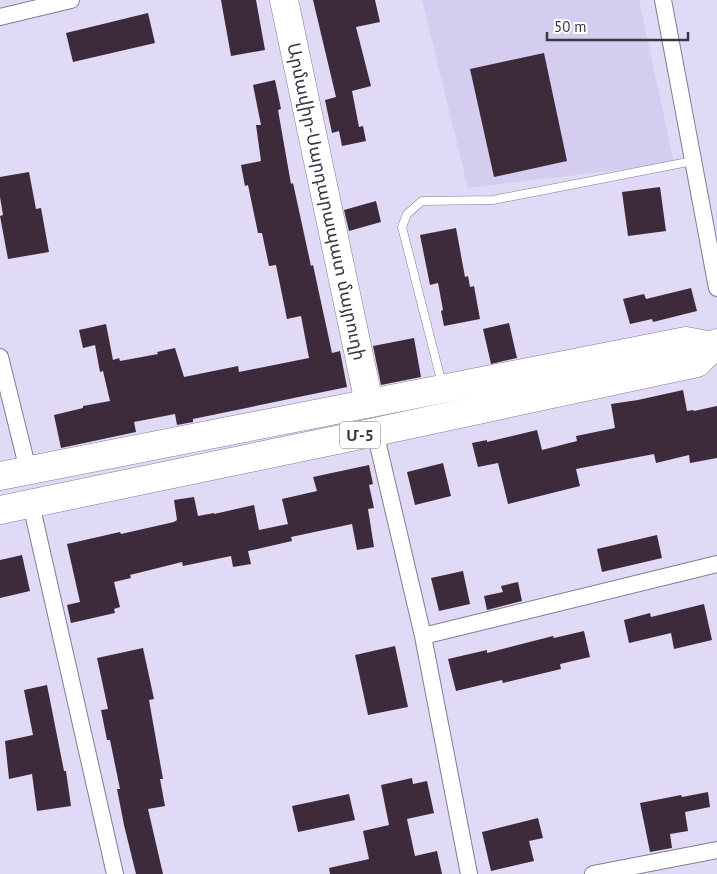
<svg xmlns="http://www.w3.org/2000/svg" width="717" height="874" viewBox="0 0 717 874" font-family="'PT Sans','Noto Sans Armenian',sans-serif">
  <rect width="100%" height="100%" fill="#e0daf7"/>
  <path fill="#d4cdf0" d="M 422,0 L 639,0 L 674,163 L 468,188 Z"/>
  <path fill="#3d2b3c" d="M 221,0 L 256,0 L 265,50 L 231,56 Z
    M 313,0 L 375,0 L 380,22 L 356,27 L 371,86 L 352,91 L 359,127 L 363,126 L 366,141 L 342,146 L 339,131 L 332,133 L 325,100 L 336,97 Z
    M 148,13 L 155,43 L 73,62 L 66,33 Z
    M 544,53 L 567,161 L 494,177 L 470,69 Z
    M 275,80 L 281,109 L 278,110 L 291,184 L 293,183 L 311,266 L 313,265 L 332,353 L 340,351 L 347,387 L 193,419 L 193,422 L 177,425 L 175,414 L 134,422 L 136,432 L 61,448 L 54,415 L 83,408 L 83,406 L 110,401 L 103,371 L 100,372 L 95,345 L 83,348 L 79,330 L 106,324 L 113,360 L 119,358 L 120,361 L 158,354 L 157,352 L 175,348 L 184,377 L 238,366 L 239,372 L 309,358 L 301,316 L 287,319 L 276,265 L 269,266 L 262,233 L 258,233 L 248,185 L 245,186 L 241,165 L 261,161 L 256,125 L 261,125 L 253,85 Z
    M 29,172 L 36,209 L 41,208 L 49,252 L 8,259 L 0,216 L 3,215 L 0,197 L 0,177 Z
    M 660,187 L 666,231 L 628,236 L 622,192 Z
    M 376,201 L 381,222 L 349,231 L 344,210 Z
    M 456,228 L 465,277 L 468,276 L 470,287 L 474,286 L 480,319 L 444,326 L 441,311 L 443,310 L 438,283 L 430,285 L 420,235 Z
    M 691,288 L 697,311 L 653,322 L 652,319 L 630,324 L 623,299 L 644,294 L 646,299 Z
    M 509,323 L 517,358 L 491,364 L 483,329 Z
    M 414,338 L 421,377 L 381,385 L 373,346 Z
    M 683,390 L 687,411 L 693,410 L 694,411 L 717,406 L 717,458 L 690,463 L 689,455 L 656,463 L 654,454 L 576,469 L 580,486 L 508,504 L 498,463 L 478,467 L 472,443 L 487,440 L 487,442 L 537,430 L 542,450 L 577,441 L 576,436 L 615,428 L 611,404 L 638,400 Z
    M 443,463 L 451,496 L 415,505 L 407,472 Z
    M 369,465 L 373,484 L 369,485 L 374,508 L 368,509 L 374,547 L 357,550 L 352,524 L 291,537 L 282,499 L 317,491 L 313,477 Z
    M 194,497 L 198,516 L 214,513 L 214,514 L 254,505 L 259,530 L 288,524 L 292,541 L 248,551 L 251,564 L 233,567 L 231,556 L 183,566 L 182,562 L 130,575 L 131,578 L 114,582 L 120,607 L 114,609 L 115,613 L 71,623 L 67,605 L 80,602 L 67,544 L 120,532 L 121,534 L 174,522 L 177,520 L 174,500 Z
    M 657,535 L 662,558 L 602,572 L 597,549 Z
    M 22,555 L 30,591 L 0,598 L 0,560 Z
    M 463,571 L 470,604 L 439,611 L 431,578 Z
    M 518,582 L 522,601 L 487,610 L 484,596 L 503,592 L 501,586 Z
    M 704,604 L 712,640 L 674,649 L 671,633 L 629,643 L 624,620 L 650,613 L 651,617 Z
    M 584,631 L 590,657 L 560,664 L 561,669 L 503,683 L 502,680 L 456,691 L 448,659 L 487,650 L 487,653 L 553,636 L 554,638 Z
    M 395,646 L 408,707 L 368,715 L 355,655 Z
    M 143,648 L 154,699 L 149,700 L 163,779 L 160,779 L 165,806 L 148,809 L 163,874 L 136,874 L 124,825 L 117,789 L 120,789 L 110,740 L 107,740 L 101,710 L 108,709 L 97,658 Z
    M 47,685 L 64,771 L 66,771 L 71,806 L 37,811 L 32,774 L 9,779 L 5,741 L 33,735 L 24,690 Z
    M 412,778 L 413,784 L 427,781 L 434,813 L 407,819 L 415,856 L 437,851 L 442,874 L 330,874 L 329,868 L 369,859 L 363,831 L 389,825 L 381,785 Z
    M 708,792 L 710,807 L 685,812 L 688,831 L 670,834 L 672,848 L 650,852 L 640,803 L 681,795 L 682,797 Z
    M 349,794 L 355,820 L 298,832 L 292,806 Z
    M 538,818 L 543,838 L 529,841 L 534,861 L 491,871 L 482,832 Z"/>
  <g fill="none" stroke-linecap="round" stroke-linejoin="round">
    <defs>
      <path id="lane" d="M 442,384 L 402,227 L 407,214 L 422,201 L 493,200 L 693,161"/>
      <path id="street" d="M 663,0 L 717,288
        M 0,17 L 71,0
        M 0,357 L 28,470
        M 375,432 L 423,636 L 469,874
        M 31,504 L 115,874
        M 423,636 L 717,564
        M 593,874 L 717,850"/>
      <g id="highway">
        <path id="s1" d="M 284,0 L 369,403"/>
        <path d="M 0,476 L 686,341 L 713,346"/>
        <path d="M 0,510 L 375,432 L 697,363 L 717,343"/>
      </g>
    </defs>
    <use href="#lane" stroke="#827c96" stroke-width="9"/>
    <use href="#street" stroke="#827c96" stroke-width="18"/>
    <use href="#highway" stroke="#827c96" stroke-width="29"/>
    <use href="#lane" stroke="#fff" stroke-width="8"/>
    <use href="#street" stroke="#fff" stroke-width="16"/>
    <use href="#highway" stroke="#fff" stroke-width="28"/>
  </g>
  <g text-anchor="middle" stroke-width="5" stroke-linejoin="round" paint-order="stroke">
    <rect fill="#fff" stroke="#75737b" stroke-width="1" x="340" y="421.5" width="40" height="27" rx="4"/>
    <g font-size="16" font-weight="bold" fill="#3a3743">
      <text x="360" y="441">Մ-5</text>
    </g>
    <g font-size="18" fill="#3a3743" stroke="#fff">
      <text dy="6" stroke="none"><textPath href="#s1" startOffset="206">Արմավիր-Սարդարապատ մայրուղի</textPath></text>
    </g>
  </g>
  <path d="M547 32v8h141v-8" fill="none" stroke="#3a3743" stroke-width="2.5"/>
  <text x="554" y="32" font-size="15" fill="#3a3743" stroke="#ffffff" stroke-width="4" paint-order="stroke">50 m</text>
</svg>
